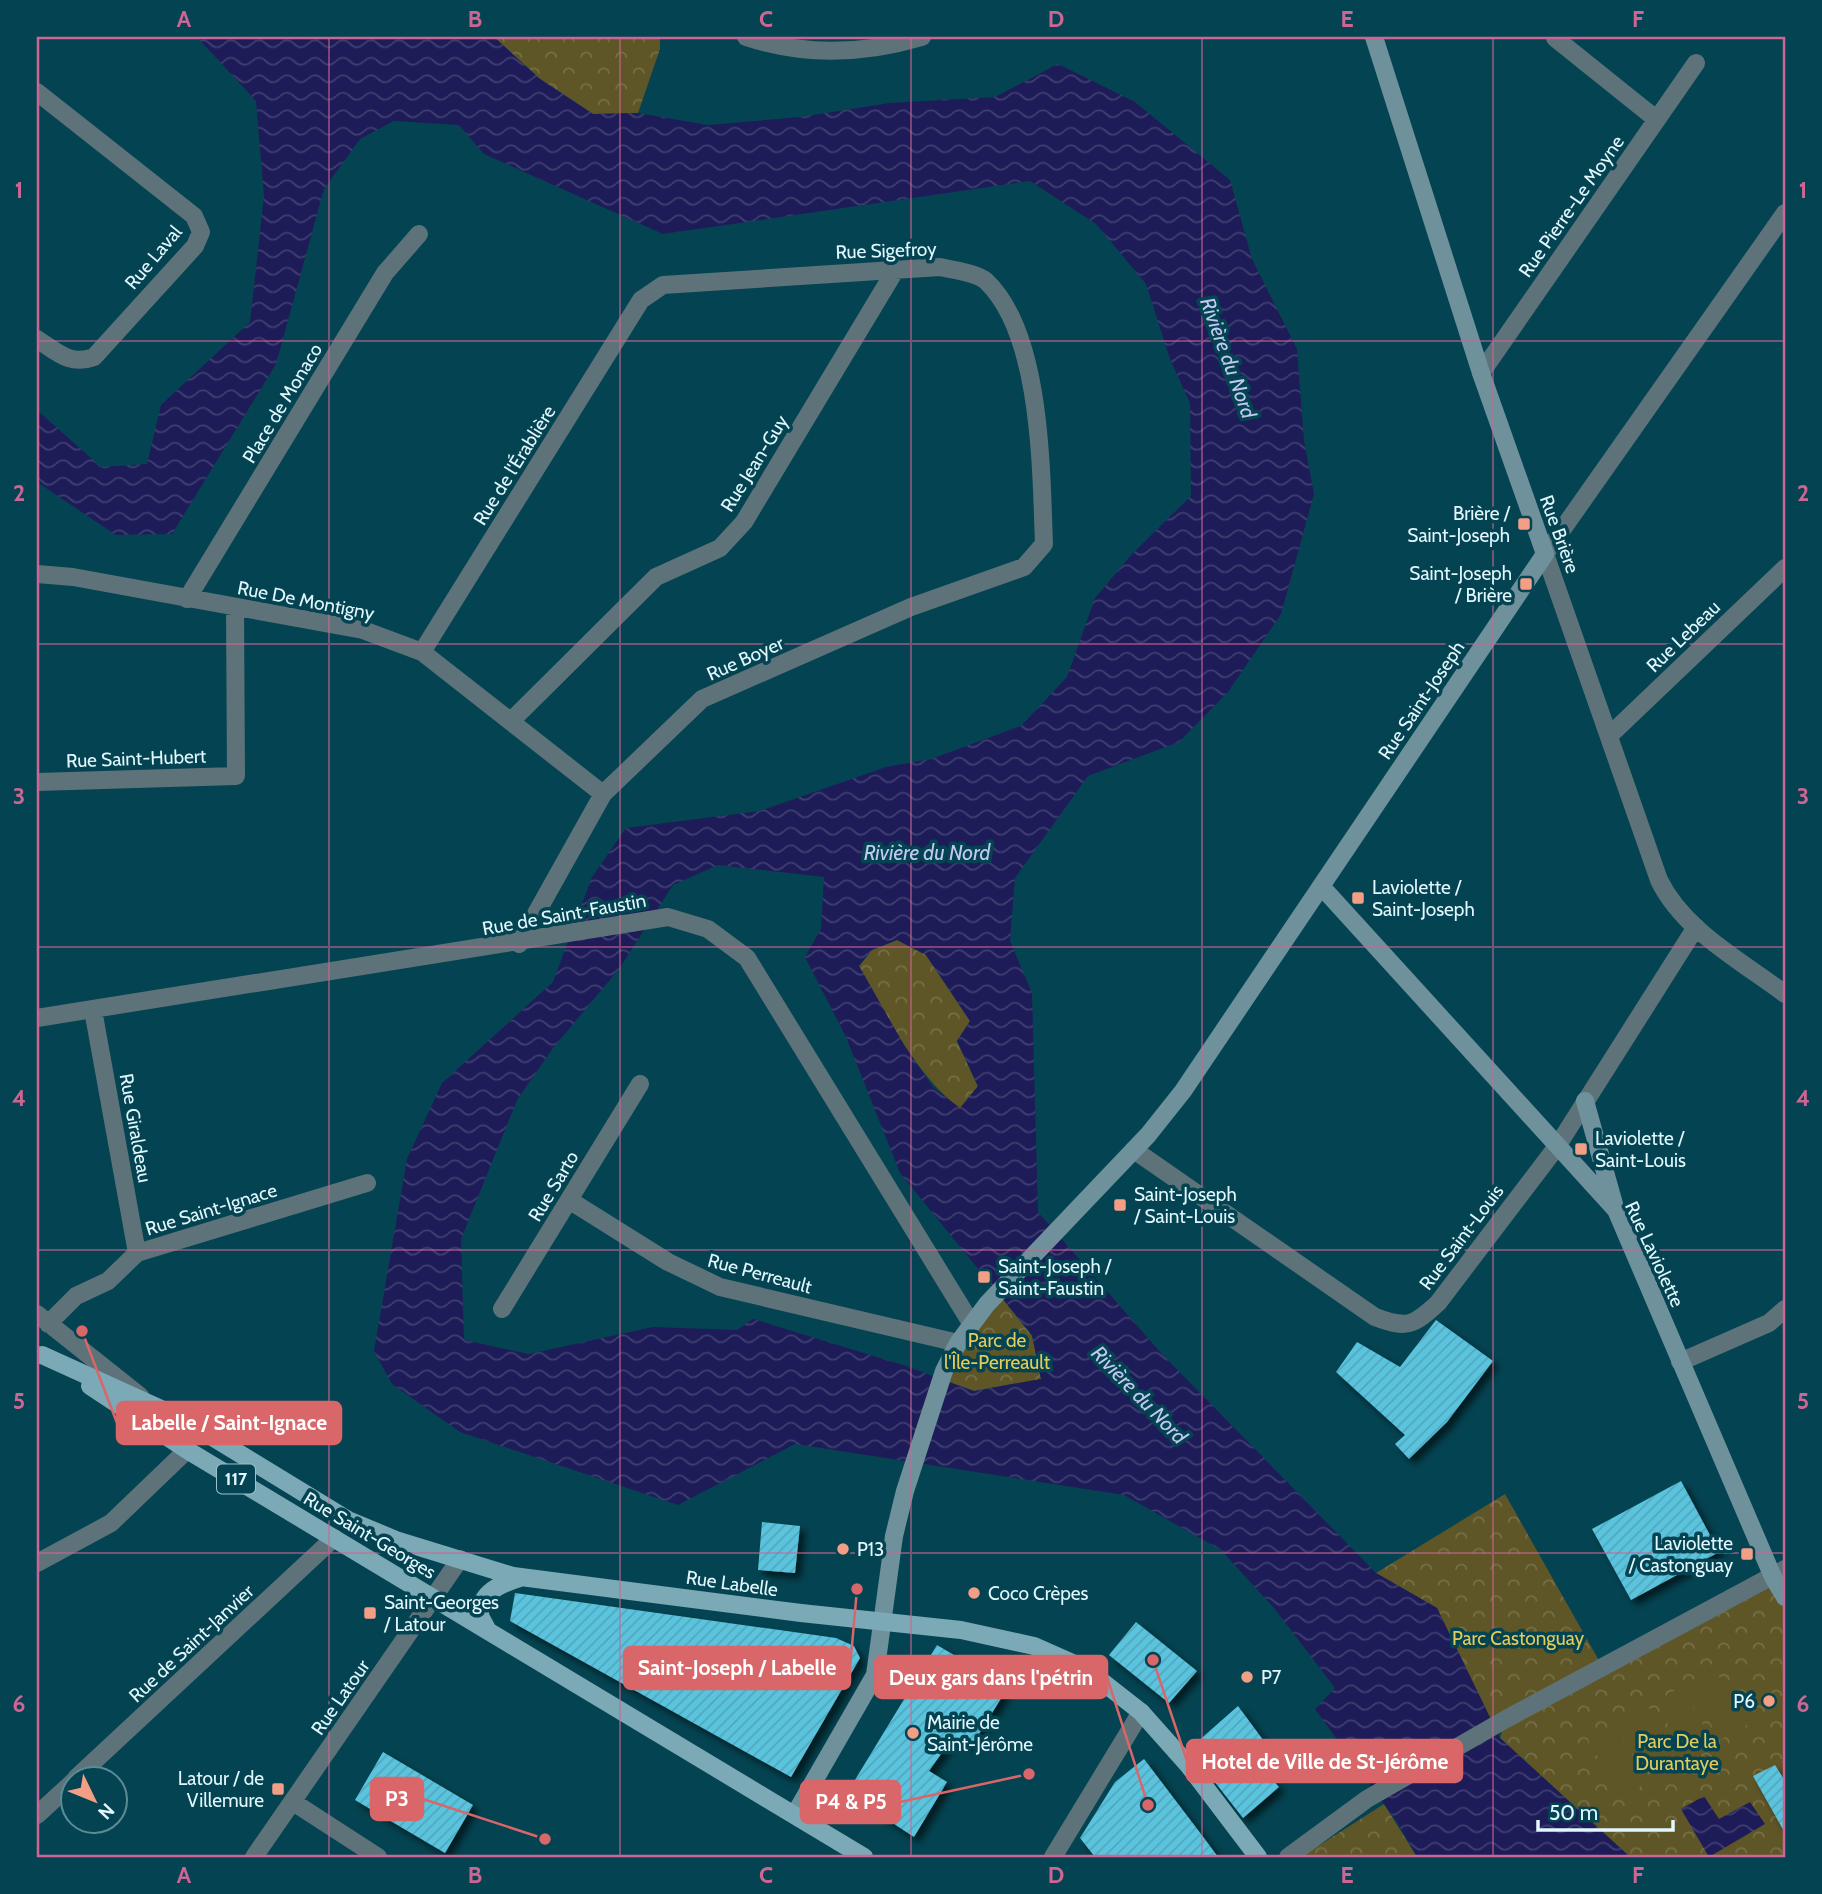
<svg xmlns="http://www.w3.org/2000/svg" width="1822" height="1894" viewBox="0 0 1822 1894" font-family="Cabin,sans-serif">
  <defs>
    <pattern id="forest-crowns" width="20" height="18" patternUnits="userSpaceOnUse" patternTransform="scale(1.75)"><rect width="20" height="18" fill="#5f5627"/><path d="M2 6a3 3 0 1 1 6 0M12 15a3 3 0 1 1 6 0" fill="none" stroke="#766f47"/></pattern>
    <pattern id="water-waves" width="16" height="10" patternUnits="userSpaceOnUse" patternTransform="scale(1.75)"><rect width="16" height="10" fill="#1d1c58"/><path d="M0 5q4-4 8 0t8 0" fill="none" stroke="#3e3e71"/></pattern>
    <pattern id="building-hatch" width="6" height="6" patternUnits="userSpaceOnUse" patternTransform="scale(1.75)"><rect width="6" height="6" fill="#5ac4df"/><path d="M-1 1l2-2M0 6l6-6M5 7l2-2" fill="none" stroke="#54a6ba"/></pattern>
    <filter id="shadow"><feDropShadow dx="5.5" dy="5.5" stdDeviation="3.5" flood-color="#0009"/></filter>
  </defs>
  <rect width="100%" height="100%" fill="#044351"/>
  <path fill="url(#forest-crowns)" d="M 494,37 L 660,37 L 660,49 L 638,113 L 593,114 L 540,79 Z
    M 897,940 L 926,955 L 970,1021 L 957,1041 L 978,1087 L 960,1109 C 912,1070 889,1018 859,966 L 872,950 Z
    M 1002,1298 L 1032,1336 L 1041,1379 L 974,1391 L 948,1383 L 958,1343 Z
    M 1505,1494 L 1601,1664 L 1491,1720 L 1437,1608 L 1376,1573 Z
    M 1773,1577 L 1785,1597 L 1785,1857 L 1630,1857 L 1500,1738 L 1506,1719 Z
    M 1384,1804 L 1417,1857 L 1301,1857 Z"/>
  <path fill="#5f5627" d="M 1714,1668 L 1747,1725 L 1720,1740 L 1687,1683 Z
    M 1681,1687 L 1714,1744 L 1688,1759 L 1655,1702 Z
    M 1648,1706 L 1681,1763 L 1655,1778 L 1622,1721 Z
    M 1615,1725 L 1648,1782 L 1621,1797 L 1588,1740 Z"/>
  <path fill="url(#water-waves)" fill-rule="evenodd" d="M 197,37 L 494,37 L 540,79 L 593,114 L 638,113 L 708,125 L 801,117 L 889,103 L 995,97 L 1058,64 L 1135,102 L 1230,180 L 1252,259 L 1297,349 L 1304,441 L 1314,494 L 1281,614 L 1228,692 L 1179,742 L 1088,776 L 1015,878 L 1010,941 L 1032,993 L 1038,1212 L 1161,1353 L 1376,1573 L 1437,1608 L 1500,1738 L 1630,1857 L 1417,1857 L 1397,1822 L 1315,1709 L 1335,1688 L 1274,1608 L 1221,1550 L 1124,1495 L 795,1444 L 678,1505 L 460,1432 L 392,1384 L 374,1351 L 407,1159 L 442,1083 L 553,982 L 592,877 L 626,828 L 760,811 L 886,767 L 931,759 L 1021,726 L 1067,677 L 1095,598 L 1132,554 L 1191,496 L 1190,403 L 1170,359 L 1146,284 L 1096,224 L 1030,181 L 663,234 L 484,154 L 459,125 L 394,121 L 360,139 L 324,189 L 276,364 L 172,534 L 116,535 L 37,482 L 37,410 L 101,467 L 147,464 L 161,405 L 250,322 L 264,196 L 256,101 ZM 718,865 L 824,877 L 821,929 L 805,957 L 846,1037 L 900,1173 L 1032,1335 L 1041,1379 L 974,1391 L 903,1365 L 753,1319 L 737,1330 L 653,1327 L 529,1354 L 464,1340 L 461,1239 L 517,1100 L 553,1048 L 619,969 L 673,885 ZM 897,940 L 926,955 L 970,1021 L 957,1041 L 978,1086 L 960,1108 L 933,1087 L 904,1045 L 859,966 L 872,950 Z
    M 1704,1796 L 1719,1819 L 1750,1802 L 1765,1824 L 1709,1857 L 1681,1809 Z"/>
  <path fill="url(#building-hatch)" filter="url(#shadow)" d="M 1436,1320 L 1493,1361 L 1447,1422 L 1409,1459 L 1395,1444 L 1405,1435 L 1336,1372 L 1357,1342 L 1400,1367 Z
    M 1681,1481 L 1719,1552 L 1631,1600 L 1592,1529 Z
    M 762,1522 L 800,1526 L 795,1573 L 758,1570 Z
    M 515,1593 L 836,1638 L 854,1646 L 860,1658 L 791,1777 L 510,1621 Z
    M 1136,1622 L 1197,1671 L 1169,1703 L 1109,1655 Z
    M 937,1645 L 1008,1687 L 971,1747 L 953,1737 L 929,1771 L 947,1782 L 914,1837 L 847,1793 Z
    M 1238,1706 L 1269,1748 L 1254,1760 L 1279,1787 L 1243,1818 L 1189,1749 Z
    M 383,1752 L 473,1805 L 445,1853 L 355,1800 Z
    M 1144,1759 L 1204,1838 L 1218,1857 L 1095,1857 L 1080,1838 L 1115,1782 Z
    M 1775,1765 L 1785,1781 L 1785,1833 L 1753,1776 Z"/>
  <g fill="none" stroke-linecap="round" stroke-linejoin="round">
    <path stroke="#5d7379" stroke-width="18" d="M 746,37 C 804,56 865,54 922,37
      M 1555,38 L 1656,119
      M 37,92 L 194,216 L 201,232 L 195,246 L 94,357 C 70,366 57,352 37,339
      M 1785,213 L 1545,554 L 1659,880 C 1683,930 1741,961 1785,994
      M 1481,373 L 1696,63
      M 37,574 L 73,577 L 363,630 L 422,652 L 603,794
      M 187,599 L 385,273 L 419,234
      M 422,652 L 641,300 L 663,285 L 940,267 C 953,270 977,273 986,281 C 1042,334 1041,471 1044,544 L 1024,567 L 911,607 L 702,699 L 603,794 L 519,944
      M 511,721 L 656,577 L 720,548 L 744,522 L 896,269
      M 1610,735 L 1785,568
      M 37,782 L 236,776 L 235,607
      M 93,1010 L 137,1253
      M 37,1018 L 668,917 L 708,929 L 747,958 L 971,1323
      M 1134,1150 L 1375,1317 C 1407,1329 1413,1326 1438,1303 L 1558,1145 L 1696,927
      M 569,1200 L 668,1262 L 720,1287 L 958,1343
      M 502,1309 L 640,1084
      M 37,1314 L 140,1396
      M 48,1324 L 76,1296 L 108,1281 L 137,1253 L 367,1183
      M 1680,1362 L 1769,1323 L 1785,1309
      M 37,1563 L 111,1523 L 187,1450
      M 76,1778 L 334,1538
      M 293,1802 L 378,1857
      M 37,1815 L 74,1781
      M 254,1857 L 460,1559
      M 1053,1857 L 1141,1712
      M 1288,1857 L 1367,1799 L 1506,1719 L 1785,1569"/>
    <path stroke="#6e919c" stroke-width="18" d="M 1321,886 L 1616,1210 L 1773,1577 L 1785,1597
      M 1585,1101 L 1614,1204
      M 795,1814 L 875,1675 L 894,1536 L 905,1491 L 944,1371 L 958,1343 L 987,1304 L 1148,1135 L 1183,1091 L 1545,554 L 1481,373 L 1374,37"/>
    <path stroke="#7ba9b6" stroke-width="18" d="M 42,1355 L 183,1419 L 348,1520 L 396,1540 L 513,1576 L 801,1613 L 961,1630 L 1034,1646 L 1086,1669 L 1141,1712 L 1189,1766 L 1258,1857
      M 90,1386 L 187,1450 L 864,1857
      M 488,1631 L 480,1616 C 479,1592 501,1584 520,1578"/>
  </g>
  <path fill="none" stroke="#cd6694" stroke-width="2" stroke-opacity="0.55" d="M 329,37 L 329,1857M 620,37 L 620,1857M 911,37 L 911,1857M 1202,37 L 1202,1857M 1493,37 L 1493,1857M 37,341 L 1785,341M 37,644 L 1785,644M 37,947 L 1785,947M 37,1250 L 1785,1250M 37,1553 L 1785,1553"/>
  <g fill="#f39f85" stroke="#044351" stroke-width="2.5">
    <rect x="1517" y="517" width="14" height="14" rx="3.5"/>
    <rect x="1519" y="577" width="14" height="14" rx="3.5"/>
    <rect x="1351" y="891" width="14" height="14" rx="3.5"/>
    <rect x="1574" y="1142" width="14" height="14" rx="3.5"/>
    <rect x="1113" y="1198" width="14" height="14" rx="3.5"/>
    <rect x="977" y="1270" width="14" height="14" rx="3.5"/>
    <circle cx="843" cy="1549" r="7"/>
    <rect x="1740" y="1547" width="14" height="14" rx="3.5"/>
    <circle cx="974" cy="1593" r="7"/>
    <rect x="363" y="1606" width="14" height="14" rx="3.5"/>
    <circle cx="1247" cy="1677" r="7"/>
    <circle cx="1769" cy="1701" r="7"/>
    <circle cx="913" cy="1733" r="7"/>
    <rect x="271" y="1782" width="14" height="14" rx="3.5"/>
  </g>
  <g text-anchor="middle" stroke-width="7" stroke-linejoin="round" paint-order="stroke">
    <rect fill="#044351" stroke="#9fc1c9" stroke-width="2" x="217" y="1464.5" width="38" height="29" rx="5"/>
    <g font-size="18" font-weight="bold" fill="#e1f7fd">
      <text x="236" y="1485">117</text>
    </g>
    <g font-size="19" fill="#e1f7fd" stroke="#044351">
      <text transform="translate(1571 206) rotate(-55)" y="7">Rue Pierre-Le Moyne</text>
      <text transform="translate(886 250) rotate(-2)" y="7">Rue Sigefroy</text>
      <text transform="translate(153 257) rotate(-50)" y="7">Rue Laval</text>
      <text transform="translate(282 403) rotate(-59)" y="7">Place de Monaco</text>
      <text transform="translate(754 463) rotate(-58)" y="7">Rue Jean-Guy</text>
      <text transform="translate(514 465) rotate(-58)" y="7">Rue de l'Érablière</text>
      <text transform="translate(1560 534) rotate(70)" y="7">Rue Brière</text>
      <text transform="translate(306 600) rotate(11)" y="7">Rue De Montigny</text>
      <text transform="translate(1683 636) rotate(-44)" y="7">Rue Lebeau</text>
      <text transform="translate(745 658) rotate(-24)" y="7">Rue Boyer</text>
      <text transform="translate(1421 700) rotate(-56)" y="7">Rue Saint-Joseph</text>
      <text transform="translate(136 758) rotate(-2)" y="7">Rue Saint-Hubert</text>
      <text transform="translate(564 914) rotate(-10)" y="7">Rue de Saint-Faustin</text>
      <text transform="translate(136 1128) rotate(80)" y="7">Rue Giraldeau</text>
      <text transform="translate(553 1186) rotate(-59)" y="7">Rue Sarto</text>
      <text transform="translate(211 1209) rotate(-17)" y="7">Rue Saint-Ignace</text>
      <text transform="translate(1461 1237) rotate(-53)" y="7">Rue Saint-Louis</text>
      <text transform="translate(1655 1254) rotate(65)" y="7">Rue Laviolette</text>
      <text transform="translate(760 1273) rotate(15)" y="7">Rue Perreault</text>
      <text transform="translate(370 1535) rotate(31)" y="7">Rue Saint-Georges</text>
      <text transform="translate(732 1583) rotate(8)" y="7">Rue Labelle</text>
      <text transform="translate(191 1643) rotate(-43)" y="7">Rue de Saint-Janvier</text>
      <text transform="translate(340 1697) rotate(-55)" y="7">Rue Latour</text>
    </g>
    <g font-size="19" fill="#e1f7fd" stroke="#044351" text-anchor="start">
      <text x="1510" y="520" text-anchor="end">Brière /<tspan x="1510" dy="22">Saint-Joseph</tspan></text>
      <text x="1512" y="580" text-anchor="end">Saint-Joseph<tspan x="1512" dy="22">/ Brière</tspan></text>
      <text x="1372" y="894">Laviolette /<tspan x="1372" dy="22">Saint-Joseph</tspan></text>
      <text x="1595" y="1145">Laviolette /<tspan x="1595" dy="22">Saint-Louis</tspan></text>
      <text x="1134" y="1201">Saint-Joseph<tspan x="1134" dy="22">/ Saint-Louis</tspan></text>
      <text x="998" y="1273">Saint-Joseph /<tspan x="998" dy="22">Saint-Faustin</tspan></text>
      <text x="1733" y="1550" text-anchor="end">Laviolette<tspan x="1733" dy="22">/ Castonguay</tspan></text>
      <text x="857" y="1556">P13</text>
      <text x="988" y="1600">Coco Crèpes</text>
      <text x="384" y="1609">Saint-Georges<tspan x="384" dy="22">/ Latour</tspan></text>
      <text x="1261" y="1684">P7</text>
      <text x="1755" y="1708" text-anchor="end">P6</text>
      <text x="927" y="1729">Mairie de<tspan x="927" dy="22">Saint-Jérôme</tspan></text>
      <text x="264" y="1785" text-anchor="end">Latour / de<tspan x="264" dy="22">Villemure</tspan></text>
    </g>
    <g font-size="19" fill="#e4cc5c" stroke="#044351">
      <text x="997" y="1347">Parc de<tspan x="997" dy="22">l'Île-Perreault</tspan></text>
      <text x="1518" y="1645">Parc Castonguay</text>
      <text x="1677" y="1748">Parc De la<tspan x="1677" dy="22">Durantaye</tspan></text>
    </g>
    <g font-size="21" font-style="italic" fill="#c2c8ef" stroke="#044351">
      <text transform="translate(1228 358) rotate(70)" y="7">Rivière du Nord</text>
      <text x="927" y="860">Rivière du Nord</text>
      <text transform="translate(1139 1395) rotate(46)" y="7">Rivière du Nord</text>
    </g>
  </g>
  <path fill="none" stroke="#d96668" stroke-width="2.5" d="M82 1331L117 1423M857 1589L850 1668M1148 1805L1107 1677M1153 1660L1187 1761M545 1839L423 1799M1029 1774L900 1802"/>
  <g fill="#d96668" stroke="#044351" stroke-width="2.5">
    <circle cx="82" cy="1331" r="7"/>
    <circle cx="857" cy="1589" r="7"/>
    <circle cx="1148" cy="1805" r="7"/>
    <circle cx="1153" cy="1660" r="7"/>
    <circle cx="545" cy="1839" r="7"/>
    <circle cx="1029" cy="1774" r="7"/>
  </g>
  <g fill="#d96668" stroke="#d96668" stroke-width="2.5">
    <rect x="117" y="1402" width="224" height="42" rx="7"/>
    <rect x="624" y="1647" width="226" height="42" rx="7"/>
    <rect x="875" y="1656" width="232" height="42" rx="7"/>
    <rect x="1187" y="1740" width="275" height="42" rx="7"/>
    <rect x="371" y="1778" width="52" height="42" rx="7"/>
    <rect x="801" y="1781" width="99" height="42" rx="7"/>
  </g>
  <g font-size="21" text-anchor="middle" font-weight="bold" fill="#fff">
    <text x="229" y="1430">Labelle / Saint-Ignace</text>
    <text x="737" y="1675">Saint-Joseph / Labelle</text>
    <text x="991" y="1685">Deux gars dans l'pétrin</text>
    <text x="1325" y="1769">Hotel de Ville de St-Jérôme</text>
    <text x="397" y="1806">P3</text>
    <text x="851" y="1809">P4 &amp; P5</text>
  </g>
  <rect width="1822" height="1894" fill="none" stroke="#044351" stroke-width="77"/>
  <g transform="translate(94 1800) rotate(133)"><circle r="33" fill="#044351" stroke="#5c8b96" stroke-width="2"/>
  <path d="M0-5L12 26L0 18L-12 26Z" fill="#f39f85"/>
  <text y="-10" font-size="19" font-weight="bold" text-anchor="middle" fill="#e1f7fd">N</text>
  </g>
  <path d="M1538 1820v10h135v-10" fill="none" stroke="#e1f7fd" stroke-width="3.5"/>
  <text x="1549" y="1820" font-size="21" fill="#e1f7fd" stroke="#044351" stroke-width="5" paint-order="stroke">50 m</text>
  <rect x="38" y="38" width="1746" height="1818" fill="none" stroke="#cd6694" stroke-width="2.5"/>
  <g font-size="23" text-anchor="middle" font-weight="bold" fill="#cd6694">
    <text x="184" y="27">A</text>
    <text x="475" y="27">B</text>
    <text x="766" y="27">C</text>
    <text x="1056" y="27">D</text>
    <text x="1347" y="27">E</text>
    <text x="1638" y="27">F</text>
    <text x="19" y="198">1</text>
    <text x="1803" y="198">1</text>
    <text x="19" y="501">2</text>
    <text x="1803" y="501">2</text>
    <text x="19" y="804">3</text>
    <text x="1803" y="804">3</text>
    <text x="19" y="1106">4</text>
    <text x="1803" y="1106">4</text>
    <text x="19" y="1409">5</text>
    <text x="1803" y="1409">5</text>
    <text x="19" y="1712">6</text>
    <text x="1803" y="1712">6</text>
    <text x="184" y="1883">A</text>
    <text x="475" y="1883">B</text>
    <text x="766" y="1883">C</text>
    <text x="1056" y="1883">D</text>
    <text x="1347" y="1883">E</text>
    <text x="1638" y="1883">F</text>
  </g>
</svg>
